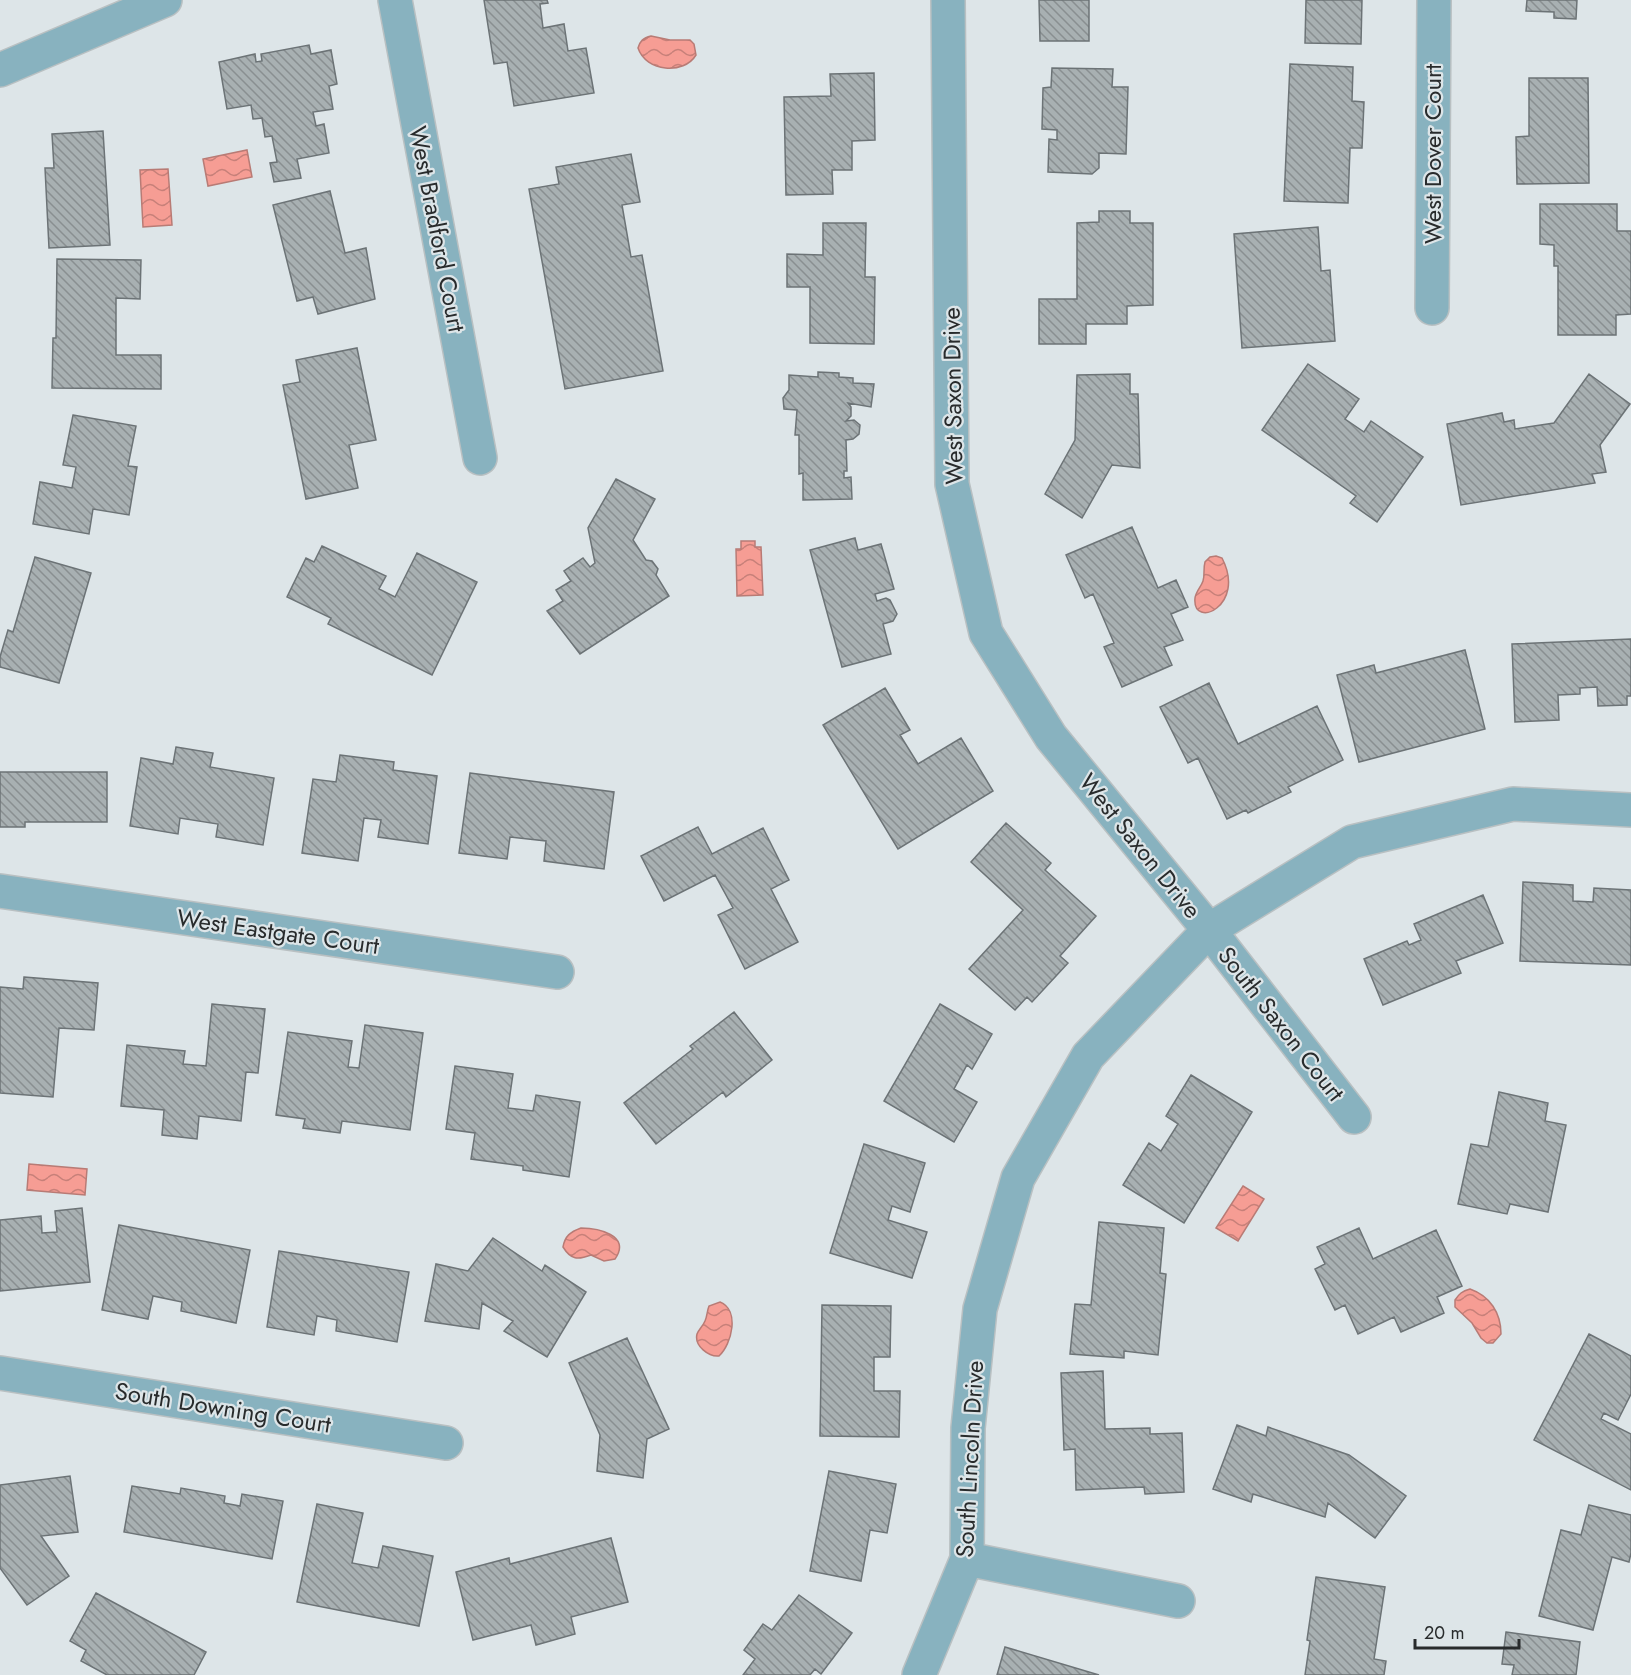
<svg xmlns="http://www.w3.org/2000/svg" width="1631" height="1675" viewBox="0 0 1631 1675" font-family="Jost,sans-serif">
  <defs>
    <pattern id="water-waves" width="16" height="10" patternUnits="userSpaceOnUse" patternTransform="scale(1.5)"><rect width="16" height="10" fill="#f69d94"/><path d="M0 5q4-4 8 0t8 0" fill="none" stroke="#c78079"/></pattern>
    <pattern id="building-back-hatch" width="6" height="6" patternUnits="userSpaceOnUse" patternTransform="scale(1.5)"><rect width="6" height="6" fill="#a8b0b2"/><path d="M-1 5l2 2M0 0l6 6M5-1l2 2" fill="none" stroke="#898f91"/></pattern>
  </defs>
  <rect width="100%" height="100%" fill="#dde5e8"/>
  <path fill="url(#water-waves)" stroke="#b87b75" stroke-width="1.5" d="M 651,36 L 670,40 L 690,40 L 694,44 L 696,55 C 684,75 646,72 638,48 C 640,41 643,38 651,36 Z
    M 247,150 L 252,177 L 208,186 L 203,159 Z
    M 168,169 L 172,225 L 143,227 L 140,170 Z
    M 741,541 L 755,541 L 755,547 L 761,547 L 763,595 L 737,596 L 736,549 L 741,549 Z
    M 1216,556 L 1222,558 C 1247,606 1192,630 1195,598 C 1196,591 1201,587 1203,581 C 1205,575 1203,569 1205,562 L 1210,557 Z
    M 29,1164 L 87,1169 L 85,1195 L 27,1190 Z
    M 1243,1186 L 1264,1199 L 1238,1241 L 1216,1228 Z
    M 581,1228 C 597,1228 632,1235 615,1259 L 604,1261 L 591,1255 C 578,1260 571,1260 563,1247 C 565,1236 570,1232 581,1228 Z
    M 1470,1289 C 1490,1296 1501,1313 1501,1334 L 1493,1343 L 1487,1343 L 1481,1338 L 1472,1323 L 1455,1307 L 1455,1300 C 1459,1294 1462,1291 1470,1289 Z
    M 720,1302 C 740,1310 732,1344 719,1356 C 709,1357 694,1346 697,1334 C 699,1329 703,1326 705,1321 C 707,1317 707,1311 709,1306 Z"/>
  <path fill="url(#building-back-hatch)" stroke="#6c7376" stroke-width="1.5" d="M 484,0 L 547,0 L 548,3 L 540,4 L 543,28 L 564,24 L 568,51 L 586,48 L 594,93 L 514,106 L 507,62 L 494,64 Z
    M 1039,0 L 1089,0 L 1089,41 L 1040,41 Z
    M 1306,0 L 1362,0 L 1361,44 L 1305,43 Z
    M 1527,0 L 1577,0 L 1576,19 L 1554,18 L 1554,12 L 1526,11 Z
    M 309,45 L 311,54 L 331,50 L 337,84 L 329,86 L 333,109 L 313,112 L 316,126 L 324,124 L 329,153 L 297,159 L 301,178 L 274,182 L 270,163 L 277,162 L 272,136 L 265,137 L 262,118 L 253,119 L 251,105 L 227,109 L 219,62 L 255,54 L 256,62 L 262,61 L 261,54 Z
    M 1290,64 L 1353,67 L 1352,101 L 1364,102 L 1362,148 L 1350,148 L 1348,203 L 1284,201 Z
    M 1052,68 L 1113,69 L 1112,87 L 1128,87 L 1126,154 L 1099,153 L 1099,168 L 1092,174 L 1048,172 L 1049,139 L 1057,140 L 1057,130 L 1042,129 L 1043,88 L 1051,87 Z
    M 874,73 L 875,140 L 852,141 L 852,170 L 832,170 L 833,194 L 786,195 L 784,97 L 831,96 L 830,74 Z
    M 1529,78 L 1588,78 L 1589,183 L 1517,184 L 1516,137 L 1529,136 Z
    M 103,131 L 110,245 L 49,248 L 45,168 L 54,168 L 52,134 Z
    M 631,154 L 640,202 L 622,205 L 631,257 L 642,255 L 663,371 L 565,389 L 529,189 L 559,184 L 556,167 Z
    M 330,191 L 345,253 L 366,248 L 375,299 L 318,314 L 313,297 L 297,301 L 273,205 Z
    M 1540,204 L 1617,204 L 1617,231 L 1631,231 L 1631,314 L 1616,315 L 1616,335 L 1558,335 L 1558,266 L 1554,266 L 1554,245 L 1540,244 Z
    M 1099,211 L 1130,211 L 1130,223 L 1153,223 L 1153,305 L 1127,306 L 1127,324 L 1086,324 L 1086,344 L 1039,344 L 1039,299 L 1077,299 L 1077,223 L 1099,222 Z
    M 823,223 L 866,223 L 865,277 L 875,277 L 874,344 L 810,343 L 810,287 L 787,287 L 787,254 L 823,255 Z
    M 1318,227 L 1321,271 L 1330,270 L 1335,341 L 1242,348 L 1234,234 Z
    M 57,259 L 141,260 L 140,299 L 116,298 L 116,355 L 161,355 L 161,389 L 52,388 L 53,338 L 56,338 Z
    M 357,348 L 376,440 L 349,445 L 358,488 L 306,499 L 283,385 L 300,382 L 296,360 Z
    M 1308,364 L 1359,399 L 1345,419 L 1364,432 L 1371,421 L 1423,457 L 1377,522 L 1350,503 L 1356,496 L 1262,430 Z
    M 818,372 L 839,373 L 839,377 L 853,378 L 853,383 L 874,384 L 871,407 L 848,403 L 851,407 L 851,416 L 846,421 L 854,420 L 860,425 L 859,434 L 853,439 L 846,440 L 847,471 L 844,471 L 844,478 L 851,477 L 852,499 L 803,500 L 803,473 L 799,474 L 799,435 L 795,435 L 797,410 L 784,409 L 783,398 L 789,390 L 789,375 L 818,377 Z
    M 1130,374 L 1130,394 L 1138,394 L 1140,468 L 1112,465 L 1082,518 L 1045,494 L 1075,440 L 1077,375 Z
    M 1589,374 L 1630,404 L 1600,445 L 1606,472 L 1592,474 L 1595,483 L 1461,505 L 1447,424 L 1502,413 L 1504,422 L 1514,420 L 1515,429 L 1554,423 Z
    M 73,415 L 136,426 L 128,466 L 137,467 L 129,515 L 93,509 L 89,534 L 33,524 L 40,482 L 72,488 L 76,467 L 63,465 Z
    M 616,479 L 655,499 L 633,540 L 646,560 L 652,561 L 658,569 L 656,575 L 669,596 L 580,654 L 547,611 L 563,601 L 556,590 L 571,581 L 564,571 L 583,558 L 590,567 L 595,563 L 588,528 Z
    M 1132,527 L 1158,588 L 1176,580 L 1188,607 L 1171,614 L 1183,640 L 1164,647 L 1172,665 L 1122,687 L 1104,647 L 1114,643 L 1093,594 L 1085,598 L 1066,555 Z
    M 855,538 L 858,550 L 881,544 L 894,589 L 875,594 L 877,601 L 886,598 L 890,600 L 897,614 L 893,621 L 883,624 L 891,654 L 842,667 L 810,550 Z
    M 322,546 L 386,576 L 379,589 L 395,597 L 417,553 L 477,582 L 432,675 L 328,624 L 331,618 L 287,597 L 306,558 L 314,562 Z
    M 35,557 L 91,573 L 59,683 L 0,667 L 0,657 L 8,630 L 13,632 Z
    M 1631,639 L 1631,696 L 1627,696 L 1627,705 L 1598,706 L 1597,687 L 1580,688 L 1580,694 L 1558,695 L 1559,720 L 1515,722 L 1512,644 Z
    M 1465,650 L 1485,729 L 1359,762 L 1337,675 L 1374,665 L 1376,673 Z
    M 1209,683 L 1238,744 L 1317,706 L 1343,760 L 1288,787 L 1291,792 L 1248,813 L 1246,810 L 1227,819 L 1198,758 L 1188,763 L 1160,707 Z
    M 885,688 L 910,730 L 900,735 L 918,764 L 961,738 L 993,791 L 898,849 L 823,725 Z
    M 176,747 L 213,753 L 210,767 L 274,778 L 263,845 L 216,837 L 218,824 L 180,818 L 178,834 L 130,826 L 141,758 L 173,764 Z
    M 340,755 L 394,762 L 393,770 L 437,776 L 428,844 L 378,837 L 381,820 L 364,818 L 358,861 L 302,853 L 313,779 L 336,782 Z
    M 0,772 L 107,772 L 107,822 L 25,822 L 25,827 L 0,827 Z
    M 470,773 L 614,792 L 604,869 L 544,861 L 546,841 L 510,837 L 507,859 L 459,853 Z
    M 1006,823 L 1051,863 L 1045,870 L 1096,916 L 1060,956 L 1068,963 L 1032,1002 L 1027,997 L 1015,1010 L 969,969 L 1023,910 L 971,862 Z
    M 698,827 L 712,854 L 763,828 L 789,880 L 771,889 L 798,942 L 745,969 L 718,915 L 733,908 L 715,875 L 664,901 L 641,856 Z
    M 1523,882 L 1573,885 L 1573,901 L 1593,902 L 1594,888 L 1631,890 L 1631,965 L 1520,961 Z
    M 1483,895 L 1503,943 L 1456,961 L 1461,973 L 1383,1005 L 1364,959 L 1407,941 L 1409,945 L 1421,940 L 1414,924 Z
    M 24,977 L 98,983 L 94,1030 L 59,1028 L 53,1097 L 0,1093 L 0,987 L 23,989 Z
    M 212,1004 L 265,1009 L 258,1073 L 246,1072 L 241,1121 L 199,1116 L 197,1139 L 162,1135 L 164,1110 L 121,1106 L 127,1045 L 185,1051 L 183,1064 L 206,1066 Z
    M 940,1004 L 992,1034 L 972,1069 L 967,1065 L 954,1089 L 977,1102 L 954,1142 L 884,1101 Z
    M 734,1012 L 772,1060 L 726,1097 L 723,1092 L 656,1144 L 624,1103 L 693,1049 L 690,1046 Z
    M 365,1025 L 423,1033 L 410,1130 L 342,1121 L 340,1133 L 303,1128 L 305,1119 L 276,1115 L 288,1032 L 352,1041 L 348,1067 L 359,1068 Z
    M 455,1066 L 513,1074 L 508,1108 L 533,1111 L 536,1095 L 580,1102 L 569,1177 L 523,1170 L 523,1166 L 471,1159 L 475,1133 L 446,1129 Z
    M 1191,1075 L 1252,1112 L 1184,1223 L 1123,1185 L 1149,1143 L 1161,1151 L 1178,1124 L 1166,1116 Z
    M 1499,1092 L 1548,1103 L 1545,1121 L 1566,1125 L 1548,1212 L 1510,1204 L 1507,1214 L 1458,1204 L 1471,1144 L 1488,1147 Z
    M 864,1144 L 925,1163 L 910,1212 L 892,1206 L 888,1220 L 927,1232 L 912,1278 L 830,1253 Z
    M 82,1208 L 90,1282 L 0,1291 L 0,1220 L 41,1216 L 42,1233 L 57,1232 L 55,1211 Z
    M 1099,1222 L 1164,1228 L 1160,1273 L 1166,1274 L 1158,1355 L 1124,1351 L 1124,1358 L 1070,1354 L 1075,1304 L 1091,1305 Z
    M 119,1225 L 250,1250 L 236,1323 L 181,1311 L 182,1302 L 153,1296 L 148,1319 L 102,1310 Z
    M 1359,1228 L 1373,1259 L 1436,1230 L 1462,1286 L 1437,1297 L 1444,1313 L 1401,1332 L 1394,1317 L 1358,1334 L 1345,1305 L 1335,1310 L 1315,1269 L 1325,1264 L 1317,1247 Z
    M 493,1238 L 542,1271 L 545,1265 L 586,1292 L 547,1357 L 504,1331 L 513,1321 L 482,1303 L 479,1329 L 425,1321 L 436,1264 L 468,1271 Z
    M 279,1251 L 409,1272 L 397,1342 L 336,1331 L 337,1320 L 317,1316 L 314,1335 L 267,1327 Z
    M 822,1305 L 891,1306 L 890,1357 L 874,1357 L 874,1391 L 900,1391 L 899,1437 L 820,1436 Z
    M 1589,1334 L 1631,1356 L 1631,1394 L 1618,1420 L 1604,1413 L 1601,1419 L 1631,1434 L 1631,1490 L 1534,1440 Z
    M 627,1338 L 669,1429 L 647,1439 L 643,1478 L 597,1471 L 600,1435 L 569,1363 Z
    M 1103,1371 L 1105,1429 L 1150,1428 L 1150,1434 L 1182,1433 L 1184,1492 L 1145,1494 L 1144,1487 L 1076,1490 L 1075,1449 L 1064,1450 L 1061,1373 Z
    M 1237,1425 L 1266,1436 L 1268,1427 L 1349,1455 L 1406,1496 L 1375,1538 L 1328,1503 L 1325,1517 L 1253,1494 L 1251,1502 L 1213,1489 Z
    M 829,1471 L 896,1484 L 887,1533 L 870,1530 L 861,1581 L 810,1571 Z
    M 70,1476 L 78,1532 L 41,1536 L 69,1576 L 27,1605 L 0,1568 L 0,1485 Z
    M 132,1486 L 180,1494 L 181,1488 L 225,1496 L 224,1503 L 240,1506 L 242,1494 L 283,1501 L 272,1559 L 124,1532 Z
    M 317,1504 L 363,1513 L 352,1563 L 378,1568 L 383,1546 L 433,1556 L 419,1626 L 297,1602 Z
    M 1589,1505 L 1631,1515 L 1631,1553 L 1629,1562 L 1612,1557 L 1593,1630 L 1539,1616 L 1561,1530 L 1581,1535 Z
    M 611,1538 L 628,1602 L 571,1617 L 575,1634 L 536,1645 L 531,1625 L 473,1640 L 456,1572 L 509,1558 L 510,1564 Z
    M 1316,1577 L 1385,1587 L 1374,1659 L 1386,1661 L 1384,1675 L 1305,1675 L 1310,1641 L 1307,1640 Z
    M 96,1593 L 206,1652 L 194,1675 L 107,1675 L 81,1661 L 86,1650 L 70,1641 Z
    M 799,1595 L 852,1633 L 821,1674 L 815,1669 L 810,1675 L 743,1675 L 755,1659 L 744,1650 L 763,1624 L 772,1630 Z
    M 1506,1632 L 1580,1642 L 1576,1675 L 1512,1675 L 1514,1665 L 1502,1664 Z
    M 1005,1647 L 1099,1675 L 997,1675 Z"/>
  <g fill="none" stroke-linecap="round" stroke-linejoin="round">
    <defs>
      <path id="minor" d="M 395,0 L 480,458
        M 948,0 L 952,484 L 986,633 L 1051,737 L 1209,930 L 1354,1117
        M 0,70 L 165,0
        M 1432,308 L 1434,0
        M 0,891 L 557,972
        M 0,1373 L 446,1443
        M 967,1559 L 1178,1601
        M 919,1675 L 967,1559 L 968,1428 L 980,1309 L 1018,1178 L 1088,1056 L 1209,930 L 1352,842 L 1513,804 L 1631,810"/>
    </defs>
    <use href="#minor" stroke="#b9c0c2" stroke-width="36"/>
    <use href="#minor" stroke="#88b2bf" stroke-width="33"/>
  </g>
  <g text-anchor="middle" stroke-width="4.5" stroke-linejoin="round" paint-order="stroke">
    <g font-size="24" fill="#282b2c" stroke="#dde5e8">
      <text transform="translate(1433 154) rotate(-90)" y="8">West Dover Court</text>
      <text transform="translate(437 229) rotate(79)" y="8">West Bradford Court</text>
      <text transform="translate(953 396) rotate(-91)" y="8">West Saxon Drive</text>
      <text transform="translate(1140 846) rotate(51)" y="8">West Saxon Drive</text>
      <text transform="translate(278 932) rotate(8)" y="8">West Eastgate Court</text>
      <text transform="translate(1281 1024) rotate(52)" y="8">South Saxon Court</text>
      <text transform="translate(223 1408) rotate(9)" y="8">South Downing Court</text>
      <text transform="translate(970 1459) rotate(-87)" y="8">South Lincoln Drive</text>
    </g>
  </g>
  <path d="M1415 1639v9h104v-9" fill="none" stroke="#282b2c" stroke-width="3"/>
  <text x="1424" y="1639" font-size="18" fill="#282b2c" stroke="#dde5e8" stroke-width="4.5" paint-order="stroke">20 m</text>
</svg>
